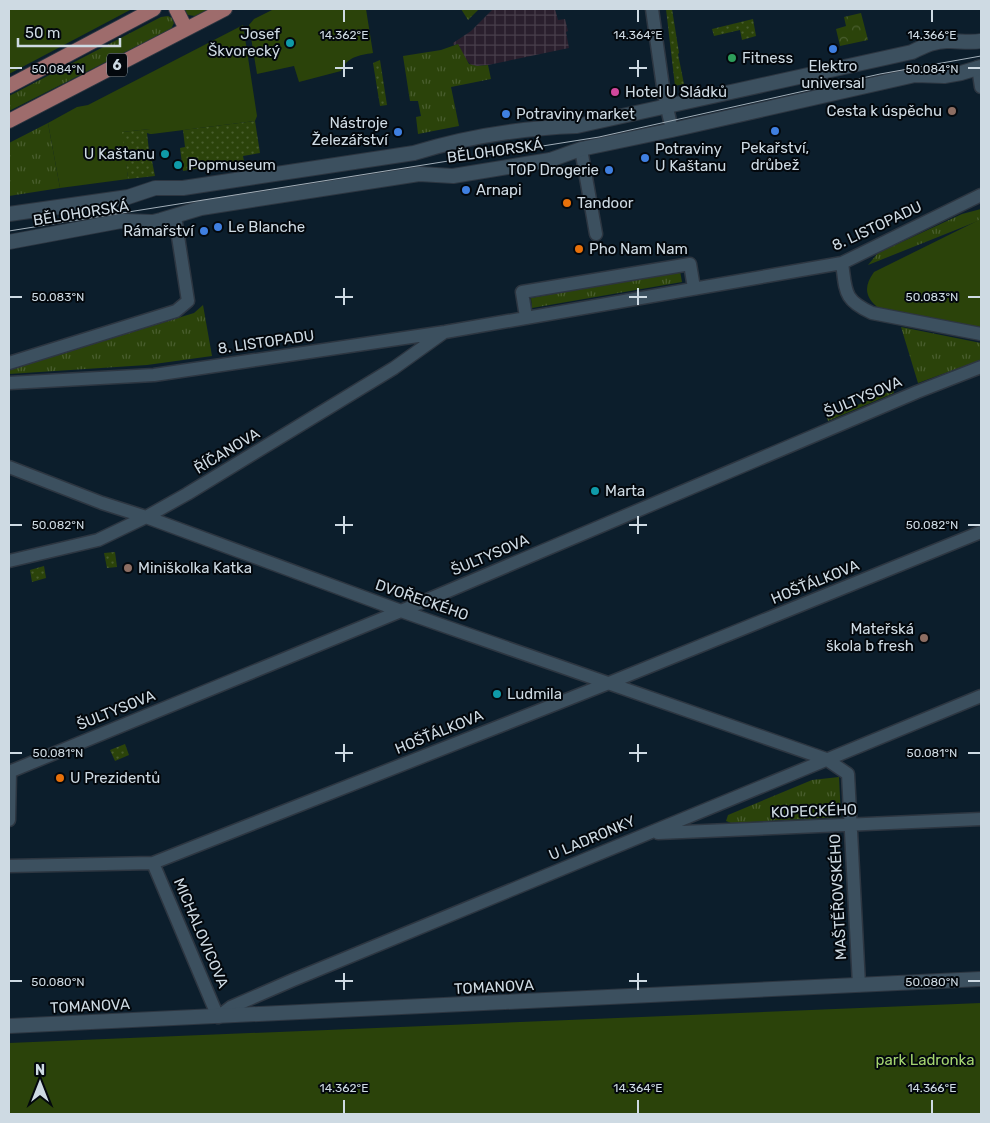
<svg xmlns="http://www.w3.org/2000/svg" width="990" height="1123" viewBox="0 0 990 1123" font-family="Rubik,sans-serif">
  <defs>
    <pattern id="industrial-grid" width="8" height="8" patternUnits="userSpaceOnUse" patternTransform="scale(1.25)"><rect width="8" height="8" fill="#2a1f2d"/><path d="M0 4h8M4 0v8" fill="none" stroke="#483f4b"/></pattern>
    <pattern id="grass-tufts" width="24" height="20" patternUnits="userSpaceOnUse" patternTransform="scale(1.25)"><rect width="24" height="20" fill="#2b430a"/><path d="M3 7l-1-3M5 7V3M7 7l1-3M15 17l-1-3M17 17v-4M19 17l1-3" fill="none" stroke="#495e2e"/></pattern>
    <pattern id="forest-crowns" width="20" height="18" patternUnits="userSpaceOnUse" patternTransform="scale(1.25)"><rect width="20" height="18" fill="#2b430a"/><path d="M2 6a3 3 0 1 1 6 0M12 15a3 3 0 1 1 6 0" fill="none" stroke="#495e2e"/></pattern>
    <pattern id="garden-dots" width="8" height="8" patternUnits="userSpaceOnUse" patternTransform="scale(1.25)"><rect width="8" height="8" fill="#2b430a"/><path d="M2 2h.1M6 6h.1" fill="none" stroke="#495e2e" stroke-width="1.8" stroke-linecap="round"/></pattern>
  </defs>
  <rect width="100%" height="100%" fill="#0c1e2c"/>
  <path fill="url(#industrial-grid)" d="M 493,9 L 555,9 L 558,20 L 565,19 L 568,31 L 566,32 L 569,48 L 488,65 L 477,66 L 471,65 L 463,56 L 458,44 L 454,45 L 453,43 L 471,31 Z"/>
  <path fill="url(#grass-tufts)" d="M 186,9 L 210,9 L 195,16 L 188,15 L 185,11 Z
    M 461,9 L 479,9 L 468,20 Z
    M 168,16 L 172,18 L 174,23 L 171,29 L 9,111 L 9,96 L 161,17 Z
    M 458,44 L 469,64 L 477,66 L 488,65 L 491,79 L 451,87 L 459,126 L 418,134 L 416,117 L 421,116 L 418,101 L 410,101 L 403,56 L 441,50 Z
    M 48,123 L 60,188 L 9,196 L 9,143 Z
    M 981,209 L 981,219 L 978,221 L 868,265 L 878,253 L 962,214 Z
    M 680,271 L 682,282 L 532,308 L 531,298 Z
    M 203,305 L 212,356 L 147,365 L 9,374 L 9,370 L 194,313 Z
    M 901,327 L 981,343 L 981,360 L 918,383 Z
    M 893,390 L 894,393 L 828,421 L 827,418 Z
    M 839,777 L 841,817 L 731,823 L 726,821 L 728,815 L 812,780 Z"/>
  <path fill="url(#forest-crowns)" d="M 861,13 L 868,40 L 840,46 L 836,29 L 846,26 L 844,17 Z"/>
  <path fill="#2b430a" d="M 9,9 L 132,9 L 9,74 Z
    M 274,9 L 366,9 L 373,53 C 359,55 347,57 341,71 L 299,82 L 294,66 L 257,74 L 249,25 L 254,19 Z
    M 243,25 L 257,116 L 255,121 L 152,134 L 150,134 L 150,129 L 123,132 L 128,179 L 60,188 L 48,123 L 77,107 L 88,105 Z
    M 981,219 L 981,328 L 880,309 C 865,298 863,287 874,272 Z
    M 981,1003 L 981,1114 L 9,1114 L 9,1043 Z"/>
  <path fill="url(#garden-dots)" d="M 666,9 L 672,9 L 679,53 L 678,54 L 684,84 L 675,86 Z
    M 753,19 L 756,36 L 742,40 L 740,30 L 714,36 L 712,29 Z
    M 380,60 L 387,105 L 380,106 L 373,63 Z
    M 255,121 L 260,153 L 243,156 L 244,161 L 183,171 L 180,148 L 185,147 L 183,130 Z
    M 150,129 L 150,134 L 147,133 L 150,160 L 152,161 L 155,176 L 128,179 L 122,132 Z
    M 115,552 L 117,567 L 107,568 L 104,553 Z
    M 44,566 L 46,578 L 32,582 L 30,570 Z
    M 125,744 L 129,755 L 115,761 L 110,750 Z"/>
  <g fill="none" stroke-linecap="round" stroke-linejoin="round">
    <defs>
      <path id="minor" d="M 652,9 L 664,94 L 672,130
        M 978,67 L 981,87
        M 581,149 L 596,234
        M 842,263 C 846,291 843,300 872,313 L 981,334
        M 526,317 L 522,292 L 690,264 L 694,288
        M 9,363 L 176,311 L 188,301 L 175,217
        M 9,383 L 154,375 L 445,332 L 842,263 L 981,195
        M 9,467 L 102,503 L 146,517 L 401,611 L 826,759 L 848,774 L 859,985
        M 9,561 L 98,540 L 146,517 L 187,494 L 394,368 L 443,333
        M 9,772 L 401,611 L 917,392 L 981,367
        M 9,820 L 10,771
        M 658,833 L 981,819
        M 153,863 L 218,1017 L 231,1007 L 293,980 L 981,696
        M 9,866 L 153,863 L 609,683 L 981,532"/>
      <path id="tertiary" d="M 9,214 L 128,197 L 155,188 L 183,188 L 414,153 C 466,137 522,128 577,126 L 912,52 C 924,46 936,40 950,41 C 960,41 970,43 981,41
        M 9,242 L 121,221 L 153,222 L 161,220 L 201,208 L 419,174 L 453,176 L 550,160 L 581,149 L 672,130 L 915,75 L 944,76 L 961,73 L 981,67
        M 9,1026 L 981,979"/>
      <path id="primary" d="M 176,9 L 186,29
        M 9,86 L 154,9
        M 9,121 L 225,9"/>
    </defs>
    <use href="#minor" stroke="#2d3641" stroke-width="15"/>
    <use href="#tertiary" stroke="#2d3641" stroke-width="16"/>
    <use href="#primary" stroke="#2d3641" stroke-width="16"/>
    <use href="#minor" stroke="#3c505f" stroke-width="12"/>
    <use href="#tertiary" stroke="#3c505f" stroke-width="14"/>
    <use href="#primary" stroke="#9e6c6c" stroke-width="14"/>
    <path stroke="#a2afb9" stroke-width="1" d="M 9,231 L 599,137 L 880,74 L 981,56"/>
  </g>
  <path fill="none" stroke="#cedae3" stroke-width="2" d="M 344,10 L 344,22M 638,10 L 638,22M 932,10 L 932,22M 344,60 L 344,77M 638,60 L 638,77M 10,68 L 22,68M 335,68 L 353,68M 629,68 L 647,68M 968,68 L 980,68M 344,288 L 344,305M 638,288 L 638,305M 10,297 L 22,297M 335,297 L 353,297M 629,297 L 647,297M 968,297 L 980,297M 344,516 L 344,534M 638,516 L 638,534M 10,525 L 22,525M 335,525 L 353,525M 629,525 L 647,525M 968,525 L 980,525M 344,744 L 344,762M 638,744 L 638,762M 10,753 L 22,753M 335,753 L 353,753M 629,753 L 647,753M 968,753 L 980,753M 344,973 L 344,990M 638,973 L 638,990M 10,981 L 22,981M 335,981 L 353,981M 629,981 L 647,981M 968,981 L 980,981M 344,1100 L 344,1113M 638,1100 L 638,1113M 932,1100 L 932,1113"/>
  <g fill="#0f9aa8" stroke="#03080d" stroke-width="2">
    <circle cx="290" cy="43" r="5"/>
    <circle cx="165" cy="154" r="5"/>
    <circle cx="178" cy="165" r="5"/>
    <circle cx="595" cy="491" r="5"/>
    <circle cx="497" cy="694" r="5"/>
  </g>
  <g fill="#3f7fe0" stroke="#03080d" stroke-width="2">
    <circle cx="833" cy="49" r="5"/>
    <circle cx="506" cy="114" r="5"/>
    <circle cx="775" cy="131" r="5"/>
    <circle cx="398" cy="132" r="5"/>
    <circle cx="645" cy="158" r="5"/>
    <circle cx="609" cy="170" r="5"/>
    <circle cx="466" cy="190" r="5"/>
    <circle cx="218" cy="227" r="5"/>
    <circle cx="204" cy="231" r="5"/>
  </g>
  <circle fill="#2e9e5b" stroke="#03080d" stroke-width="2" cx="732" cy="58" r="5"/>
  <circle fill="#d1479c" stroke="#03080d" stroke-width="2" cx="615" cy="92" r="5"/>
  <g fill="#8d6e63" stroke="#03080d" stroke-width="2">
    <circle cx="952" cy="111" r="5"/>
    <circle cx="128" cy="568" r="5"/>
    <circle cx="924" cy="638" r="5"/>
  </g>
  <g fill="#e8710a" stroke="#03080d" stroke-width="2">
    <circle cx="567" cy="203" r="5"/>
    <circle cx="579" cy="249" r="5"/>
    <circle cx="60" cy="778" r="5"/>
  </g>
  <g text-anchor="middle" stroke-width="4" stroke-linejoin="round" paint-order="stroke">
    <rect fill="#03080d" stroke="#919ba3" stroke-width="1" x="107" y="53.5" width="20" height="23" rx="4"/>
    <g font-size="14" font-weight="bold" fill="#cedae3">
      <text x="117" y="70">6</text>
    </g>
    <g font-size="15" fill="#cedae3" stroke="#03080d" text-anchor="start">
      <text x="280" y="39" text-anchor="end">Josef<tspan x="280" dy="17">Škvorecký</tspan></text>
      <text x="742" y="63">Fitness</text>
      <text x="833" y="71" text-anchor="middle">Elektro<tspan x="833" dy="17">universal</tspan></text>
      <text x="625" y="97">Hotel U Sládků</text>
      <text x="942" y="116" text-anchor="end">Cesta k úspěchu</text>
      <text x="516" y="119">Potraviny market</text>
      <text x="388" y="128" text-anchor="end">Nástroje<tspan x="388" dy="17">Železářství</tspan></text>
      <text x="775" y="153" text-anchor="middle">Pekařství,<tspan x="775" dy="17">drůbež</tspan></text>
      <text x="655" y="154">Potraviny<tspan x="655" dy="17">U Kaštanu</tspan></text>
      <text x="155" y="159" text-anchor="end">U Kaštanu</text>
      <text x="188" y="170">Popmuseum</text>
      <text x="599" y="175" text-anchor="end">TOP Drogerie</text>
      <text x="476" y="195">Arnapi</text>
      <text x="577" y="208">Tandoor</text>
      <text x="228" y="232">Le Blanche</text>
      <text x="194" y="236" text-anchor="end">Rámařství</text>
      <text x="589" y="254">Pho Nam Nam</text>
      <text x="605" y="496">Marta</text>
      <text x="138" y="573">Miniškolka Katka</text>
      <text x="914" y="634" text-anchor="end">Mateřská<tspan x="914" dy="17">škola b fresh</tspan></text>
      <text x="507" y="699">Ludmila</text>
      <text x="70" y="783">U Prezidentů</text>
    </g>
    <g font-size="15" fill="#cedae3" stroke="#03080d">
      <text transform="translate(495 151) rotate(-8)" y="5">BĚLOHORSKÁ</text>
      <text transform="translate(81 213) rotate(-9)" y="5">BĚLOHORSKÁ</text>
      <text transform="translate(877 226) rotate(-25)" y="5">8. LISTOPADU</text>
      <text transform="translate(266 342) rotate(-8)" y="5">8. LISTOPADU</text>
      <text transform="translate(863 397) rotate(-23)" y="5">ŠULTYSOVA</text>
      <text transform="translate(227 451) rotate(-31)" y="5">ŘÍČANOVA</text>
      <text transform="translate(490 555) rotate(-23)" y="5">ŠULTYSOVA</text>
      <text transform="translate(815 582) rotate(-22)" y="5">HOŠŤÁLKOVA</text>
      <text transform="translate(422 600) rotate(19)" y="5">DVOŘECKÉHO</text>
      <text transform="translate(116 710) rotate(-22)" y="5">ŠULTYSOVA</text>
      <text transform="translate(439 732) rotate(-22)" y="5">HOŠŤÁLKOVA</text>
      <text transform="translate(814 811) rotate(-2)" y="5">KOPECKÉHO</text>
      <text transform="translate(592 838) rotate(-23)" y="5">U LADRONKY</text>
      <text transform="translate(838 897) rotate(-93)" y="5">MAŠTĚŘOVSKÉHO</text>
      <text transform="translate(201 933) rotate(67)" y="5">MICHALOVICOVA</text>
      <text transform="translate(494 987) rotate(-3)" y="5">TOMANOVA</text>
      <text transform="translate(90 1006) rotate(-3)" y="5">TOMANOVA</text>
    </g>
    <g font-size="15" fill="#a4d46f" stroke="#03080d">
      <text x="925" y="1065">park Ladronka</text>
    </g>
  </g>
  <g font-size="12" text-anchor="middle" fill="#cedae3" stroke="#03080d" stroke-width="4" stroke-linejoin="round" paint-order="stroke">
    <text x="344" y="39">14.362°E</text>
    <text x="638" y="39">14.364°E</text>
    <text x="932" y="39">14.366°E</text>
    <text x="58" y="73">50.084°N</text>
    <text x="932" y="73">50.084°N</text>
    <text x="58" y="301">50.083°N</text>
    <text x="932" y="301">50.083°N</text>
    <text x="58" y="529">50.082°N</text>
    <text x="932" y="529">50.082°N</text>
    <text x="58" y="757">50.081°N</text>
    <text x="932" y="757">50.081°N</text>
    <text x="58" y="986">50.080°N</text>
    <text x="932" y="986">50.080°N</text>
    <text x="344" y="1092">14.362°E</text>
    <text x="638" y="1092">14.364°E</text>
    <text x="932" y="1092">14.366°E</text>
  </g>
  <rect width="990" height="1123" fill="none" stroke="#cedae3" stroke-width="20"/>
  <g transform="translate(40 1083)" stroke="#03080d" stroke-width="4" paint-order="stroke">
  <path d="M0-4L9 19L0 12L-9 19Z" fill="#cedae3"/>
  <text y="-8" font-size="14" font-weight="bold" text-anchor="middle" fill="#cedae3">N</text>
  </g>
  <path d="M18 38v8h102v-8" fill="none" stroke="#cedae3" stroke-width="2.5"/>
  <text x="25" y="38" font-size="15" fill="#cedae3" stroke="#03080d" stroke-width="4" paint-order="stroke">50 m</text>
</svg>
